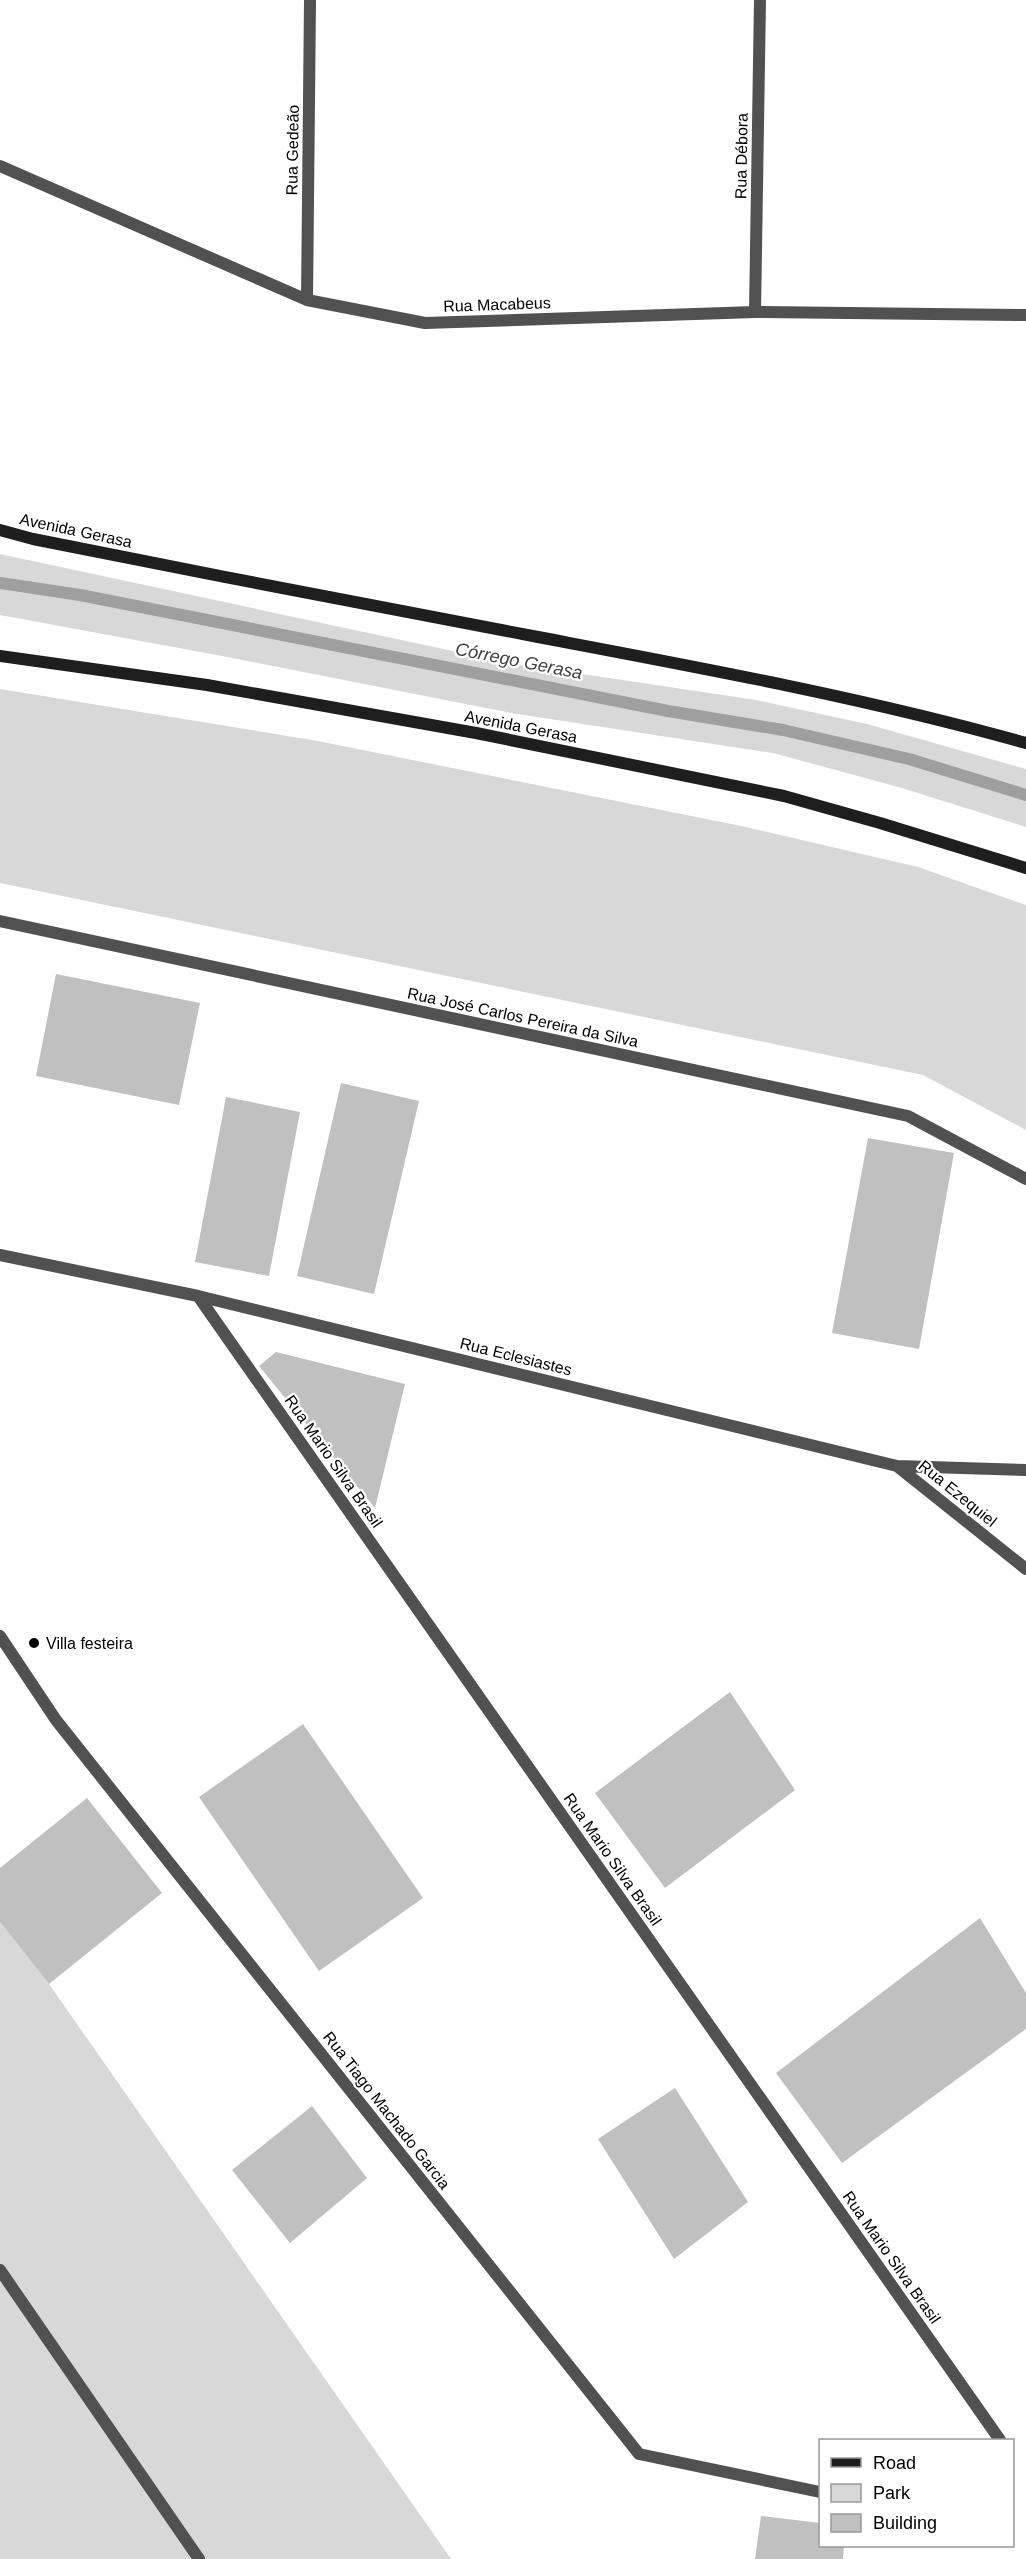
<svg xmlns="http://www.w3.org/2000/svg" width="1026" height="2559" viewBox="0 0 1026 2559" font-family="Arial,sans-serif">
  <rect width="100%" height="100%" fill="#fff"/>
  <path fill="#d8d8d8" d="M 0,554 L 509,663 L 756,700 L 867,724 L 1026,769 L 1026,827 L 902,788 L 773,753 L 511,713 L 222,656 L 0,615 Z
    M 0,689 L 318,741 L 746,827 L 918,867 L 1026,905 L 1026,1130 L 923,1075 L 0,883 Z
    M 0,1922 L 49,1984 L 451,2559 L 0,2559 Z"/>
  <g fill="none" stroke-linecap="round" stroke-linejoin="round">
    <path stroke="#9f9f9f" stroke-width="12" d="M 0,583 L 80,595 L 668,711 L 783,730 L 909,759 L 1026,795"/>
  </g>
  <path fill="#c0c0c0" d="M 56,974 L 200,1003 L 179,1105 L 36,1076 Z
    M 341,1083 L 419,1101 L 374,1294 L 297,1276 Z
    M 226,1097 L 300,1112 L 269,1276 L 195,1262 Z
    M 868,1138 L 954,1153 L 919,1349 L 832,1333 Z
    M 276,1352 L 405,1384 L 375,1508 L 259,1366 Z
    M 730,1692 L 795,1790 L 665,1888 L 595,1793 Z
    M 303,1724 L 423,1898 L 319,1971 L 199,1797 Z
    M 87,1798 L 162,1893 L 49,1984 L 0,1922 L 0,1868 Z
    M 980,1918 L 1026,1993 L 1026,2029 L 842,2163 L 776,2073 Z
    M 675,2088 L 748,2202 L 674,2259 L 598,2139 Z
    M 312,2106 L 367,2178 L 290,2243 L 232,2170 Z
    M 761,2516 L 820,2523 L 820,2546 L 844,2546 L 843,2559 L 755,2559 Z"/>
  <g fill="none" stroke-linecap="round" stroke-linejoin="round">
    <path stroke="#515151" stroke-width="12" d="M 0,166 L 307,300 L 425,323 L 755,312 L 1026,315
      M 307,300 L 310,0
      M 755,312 L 760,0
      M 0,921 L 908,1116 L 1026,1179
      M 0,1255 L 198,1296 L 897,1466 L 1026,1470
      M 198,1296 L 1000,2440
      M 897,1466 L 1026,1569
      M 0,1636 L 56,1720 L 639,2454 L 820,2492
      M 0,2270 L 199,2559"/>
    <path stroke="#1e1e1e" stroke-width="12" d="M 0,530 L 33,539 C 201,573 370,605 538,637 C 702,668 866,698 1026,743
      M 0,656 L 207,685 L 476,733 L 784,796 L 880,823 L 1026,868"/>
  </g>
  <circle fill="#000" stroke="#fff" stroke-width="2" cx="34" cy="1643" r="6"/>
  <g text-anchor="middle" stroke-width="4.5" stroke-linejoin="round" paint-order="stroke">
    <g font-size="16" fill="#000" stroke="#fff">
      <text transform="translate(292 150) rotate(-89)" y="6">Rua Gedeão</text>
      <text transform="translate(741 156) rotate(-89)" y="6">Rua Débora</text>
      <text transform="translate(497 304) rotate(-2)" y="6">Rua Macabeus</text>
      <text transform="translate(76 530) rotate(12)" y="6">Avenida Gerasa</text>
      <text transform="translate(521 726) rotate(11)" y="6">Avenida Gerasa</text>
      <text transform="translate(523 1017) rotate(12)" y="6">Rua José Carlos Pereira da Silva</text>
      <text transform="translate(516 1356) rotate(14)" y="6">Rua Eclesiastes</text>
      <text transform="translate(334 1461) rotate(55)" y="6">Rua Mario Silva Brasil</text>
      <text transform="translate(958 1493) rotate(39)" y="6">Rua Ezequiel</text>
      <text transform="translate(613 1859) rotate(55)" y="6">Rua Mario Silva Brasil</text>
      <text transform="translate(387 2110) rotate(52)" y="6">Rua Tiago Machado Garcia</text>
      <text transform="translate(892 2257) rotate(55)" y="6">Rua Mario Silva Brasil</text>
    </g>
    <g font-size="16" fill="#000" stroke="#fff" text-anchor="start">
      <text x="46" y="1649">Villa festeira</text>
    </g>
    <g font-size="18" font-style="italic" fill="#404040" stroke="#fff">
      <text transform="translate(519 661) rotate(11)" y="6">Córrego Gerasa</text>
    </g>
  </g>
  <rect x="819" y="2439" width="195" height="108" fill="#ffffff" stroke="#999999" stroke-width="1.5"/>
  <rect x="831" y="2458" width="30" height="9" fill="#1e1e1e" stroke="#999999" stroke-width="1.5"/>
  <text x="873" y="2469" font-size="18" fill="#000000">Road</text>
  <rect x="831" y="2484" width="30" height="18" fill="#d8d8d8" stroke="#999999" stroke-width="1.5"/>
  <text x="873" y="2499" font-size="18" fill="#000000">Park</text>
  <rect x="831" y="2514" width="30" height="18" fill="#c0c0c0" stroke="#999999" stroke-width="1.5"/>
  <text x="873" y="2529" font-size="18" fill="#000000">Building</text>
</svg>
